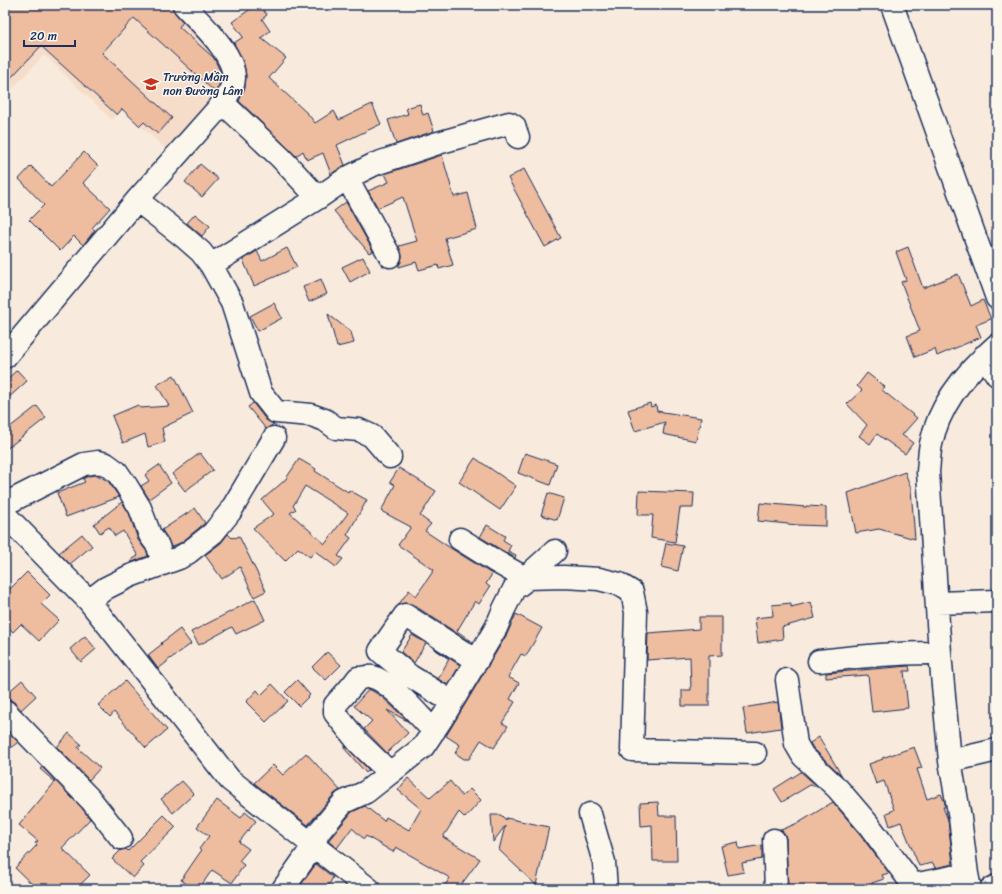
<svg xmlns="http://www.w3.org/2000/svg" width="1002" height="894" viewBox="0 0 1002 894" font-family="Sriracha,sans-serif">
  <rect width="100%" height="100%" fill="#f8ebdd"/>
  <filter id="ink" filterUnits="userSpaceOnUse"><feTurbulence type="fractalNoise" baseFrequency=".025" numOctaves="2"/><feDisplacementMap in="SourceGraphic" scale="8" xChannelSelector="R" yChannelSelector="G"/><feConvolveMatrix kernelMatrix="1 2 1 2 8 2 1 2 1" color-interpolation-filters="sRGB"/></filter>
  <g filter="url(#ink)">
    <path fill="#f5ddca" d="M 5,5 L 176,5 L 223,55 L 230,78 L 171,154 L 122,109 L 112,120 L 44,55 L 5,97 Z"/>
    <path fill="#eebc9f" stroke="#1b2f5e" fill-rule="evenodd" d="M 5,5 L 172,5 L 175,13 L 183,22 L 179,27 L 214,58 L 220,71 L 221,81 L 216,91 L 214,91 L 134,18 L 102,53 L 172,118 L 158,134 L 144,122 L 140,126 L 122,109 L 117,115 L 41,46 L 5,84 Z
      M 256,5 L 259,5 L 267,15 L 262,19 L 270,31 L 261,38 L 286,58 L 269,78 L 308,114 L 315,123 L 334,111 L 339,120 L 372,104 L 381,124 L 337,145 L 345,165 L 331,174 L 323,153 L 307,160 L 303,151 L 296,156 L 239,101 L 245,88 L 246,76 L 244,64 L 234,43 L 243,37 L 232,22 Z
      M 420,104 L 423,115 L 428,113 L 434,131 L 396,144 L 388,120 L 408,114 L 406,108 Z
      M 84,152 L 98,166 L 83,183 L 110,208 L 92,228 L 95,230 L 83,245 L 74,236 L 60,251 L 29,220 L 44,205 L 19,179 L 31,166 L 51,187 Z
      M 442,155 L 454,197 L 468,193 L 477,229 L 445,238 L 453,265 L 439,269 L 438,265 L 419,270 L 416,262 L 399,267 L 399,265 L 401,262 L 402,256 L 399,246 L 417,241 L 403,197 L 378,208 L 368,191 L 389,182 L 385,174 Z
      M 200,164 L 218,179 L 202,197 L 185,182 Z
      M 524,169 L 561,238 L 545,247 L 508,178 Z
      M 346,202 L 373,251 L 369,253 L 334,211 Z
      M 195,214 L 210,226 L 202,236 L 187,223 Z
      M 908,247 L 923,288 L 958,274 L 971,306 L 983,300 L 991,319 L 976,325 L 981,337 L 937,356 L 935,349 L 915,357 L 907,336 L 920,331 L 901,282 L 906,280 L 896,252 Z
      M 287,248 L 297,267 L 254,286 L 243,260 L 257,251 L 262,261 Z
      M 363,257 L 370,271 L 350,282 L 342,267 Z
      M 321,279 L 327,294 L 309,302 L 303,287 Z
      M 274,303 L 282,318 L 258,331 L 250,316 Z
      M 328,314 L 351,332 L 354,343 L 337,347 Z
      M 17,370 L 27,381 L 5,401 L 5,381 Z
      M 867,373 L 885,387 L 882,390 L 917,418 L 902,435 L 913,443 L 905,454 L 877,434 L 870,444 L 859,436 L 867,425 L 847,404 L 862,390 L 857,386 Z
      M 174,375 L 193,413 L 162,428 L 165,442 L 148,447 L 145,434 L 123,443 L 112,416 L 138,405 L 140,408 L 169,406 L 157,385 Z
      M 253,403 L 266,420 L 274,424 L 266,429 L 248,407 Z
      M 650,403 L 651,407 L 656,405 L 657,411 L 701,418 L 696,441 L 663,434 L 665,422 L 635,431 L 628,410 Z
      M 37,406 L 46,418 L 5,450 L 5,431 Z
      M 200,453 L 213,470 L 185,491 L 172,474 Z
      M 525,453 L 557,464 L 550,485 L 518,473 Z
      M 475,458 L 516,486 L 500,510 L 459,482 Z
      M 299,459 L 316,469 L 315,471 L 348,492 L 349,490 L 367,500 L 347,535 L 351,538 L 338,556 L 343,559 L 336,567 L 315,551 L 310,557 L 298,548 L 285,561 L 253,528 L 274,514 L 262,500 L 285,480 ZM 305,486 L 348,513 L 325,544 L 290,513 L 296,509 L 293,506 Z
      M 159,465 L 171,483 L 149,499 L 141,486 L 149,481 L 145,475 Z
      M 399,468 L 436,491 L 420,516 L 431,524 L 425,531 L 452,549 L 492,574 L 486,584 L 490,587 L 479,604 L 475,601 L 457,631 L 473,642 L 472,643 L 412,604 L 406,603 L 399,604 L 409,590 L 416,596 L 434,570 L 398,545 L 411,527 L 381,511 L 395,485 L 390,482 Z
      M 905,472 L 911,489 L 915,539 L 879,529 L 856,533 L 848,493 Z
      M 97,475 L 108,481 L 119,497 L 66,517 L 57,493 L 85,482 L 83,479 L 88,476 Z
      M 639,491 L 694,493 L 693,508 L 680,508 L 675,542 L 651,538 L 653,515 L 638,515 Z
      M 548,493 L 564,498 L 557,520 L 541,515 Z
      M 122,502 L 129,513 L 138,540 L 147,552 L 148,556 L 132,562 L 131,560 L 138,556 L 123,531 L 115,536 L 109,527 L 100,533 L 94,524 Z
      M 760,503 L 806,507 L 806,506 L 826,507 L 826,526 L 798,525 L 758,521 Z
      M 195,508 L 205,523 L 182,542 L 171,547 L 168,539 L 162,530 Z
      M 487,525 L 505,536 L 503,540 L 511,545 L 508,551 L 516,555 L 515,558 L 480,537 Z
      M 82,534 L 92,546 L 70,564 L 59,553 Z
      M 228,534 L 232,538 L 234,537 L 235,538 L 239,536 L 266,591 L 254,597 L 240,567 L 222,579 L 205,555 L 221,543 Z
      M 666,543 L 683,546 L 678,571 L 661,567 Z
      M 27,572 L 50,595 L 41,604 L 59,620 L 39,641 L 21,624 L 13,632 L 5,624 L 5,594 Z
      M 255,599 L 265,620 L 236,634 L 232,627 L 199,645 L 191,632 Z
      M 811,602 L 815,618 L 782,627 L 783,639 L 758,643 L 755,618 L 773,616 L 772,605 L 791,603 L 791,607 Z
      M 516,614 L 542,628 L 526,656 L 521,654 L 508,677 L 519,683 L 510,699 L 515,702 L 502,723 L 508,726 L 494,748 L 481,740 L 469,759 L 464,759 L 455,753 L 460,745 L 446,736 L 507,634 Z
      M 699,617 L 722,617 L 722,655 L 709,656 L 709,706 L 682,706 L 682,690 L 691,690 L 690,657 L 647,660 L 648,633 L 699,629 Z
      M 180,629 L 191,644 L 167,661 L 167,662 L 158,669 L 148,655 L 162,644 L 161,643 Z
      M 412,635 L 426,643 L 414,663 L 401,652 Z
      M 85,636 L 96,649 L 81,662 L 70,649 Z
      M 433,648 L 460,665 L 448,685 L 438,679 L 449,659 Z
      M 327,652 L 341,665 L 326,680 L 312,667 Z
      M 909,666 L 910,671 L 904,671 L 908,708 L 872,712 L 868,675 L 826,678 L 826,673 Z
      M 22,680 L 36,696 L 21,710 L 14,702 L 9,699 L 5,699 L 5,695 Z
      M 297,680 L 310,695 L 299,706 L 285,692 Z
      M 125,681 L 167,730 L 146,748 L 114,712 L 110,717 L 98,705 Z
      M 272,684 L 288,701 L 266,722 L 246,702 L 257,690 L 261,695 Z
      M 369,689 L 381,696 L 409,722 L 387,710 L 408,733 L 387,753 L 364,729 L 372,721 L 354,706 Z
      M 778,702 L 781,728 L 747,733 L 743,708 Z
      M 5,729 L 18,742 L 5,753 Z
      M 69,733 L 81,744 L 78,748 L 100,768 L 89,780 L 57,747 Z
      M 819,737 L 842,776 L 813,748 L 810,743 Z
      M 345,746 L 369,770 L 366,773 L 344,748 Z
      M 914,747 L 922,768 L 917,769 L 927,799 L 941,794 L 945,803 L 945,807 L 943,807 L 948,820 L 953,864 L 935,868 L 933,863 L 919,866 L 901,822 L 890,826 L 886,813 L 894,810 L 884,781 L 876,784 L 869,764 L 883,759 L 882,758 Z
      M 306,753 L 340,790 L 334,794 L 308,825 L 254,783 L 273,765 L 283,775 Z
      M 42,767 L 82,808 L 90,819 L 62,848 L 90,875 L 76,889 L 37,889 L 15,868 L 37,845 L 35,843 L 38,841 L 19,825 L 55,782 L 40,769 Z
      M 801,772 L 818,787 L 810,785 L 782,802 L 774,789 Z
      M 408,778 L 430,798 L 450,781 L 462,796 L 470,789 L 481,800 L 465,818 L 459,812 L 443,837 L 480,859 L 458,889 L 442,889 L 450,878 L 396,847 L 393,852 L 366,836 L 364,839 L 352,828 L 337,848 L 328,841 L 352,812 L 365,806 L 384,821 L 386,817 L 409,830 L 421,809 L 398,790 Z
      M 182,781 L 194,794 L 173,813 L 161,799 Z
      M 217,800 L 241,818 L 245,812 L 256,821 L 239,842 L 249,849 L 239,861 L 244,865 L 232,883 L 212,870 L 199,889 L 194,889 L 181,880 L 201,851 L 199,849 L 209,836 L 197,827 Z
      M 658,802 L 659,816 L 676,816 L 677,861 L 653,861 L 652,825 L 641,826 L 640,803 Z
      M 833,802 L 858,832 L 889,873 L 882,875 L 884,879 L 872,883 L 873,889 L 788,889 L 786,839 L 785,834 L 781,830 L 800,822 Z
      M 164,815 L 176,827 L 140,862 L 144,866 L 133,878 L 112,859 L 121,850 L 126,849 L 128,851 Z
      M 491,815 L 501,815 L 506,820 L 506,818 L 549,827 L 536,885 L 499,850 L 505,826 L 493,842 Z
      M 738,842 L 739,849 L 762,845 L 762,859 L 742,863 L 744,872 L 728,875 L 721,846 Z
      M 316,864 L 333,877 L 327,889 L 298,889 Z"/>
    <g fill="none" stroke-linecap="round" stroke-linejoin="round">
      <defs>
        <path id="minor" d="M 892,5 L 997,298
          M 223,103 L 281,158 L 318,198
          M 347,178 L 390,256
          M 137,200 L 184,237 L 201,252 L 211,265 L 232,303 L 261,393 L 276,412 L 311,415 L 325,420 L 336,428 L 359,430 L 372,436 L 390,457
          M 211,265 L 318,198 L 347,178 L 375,164 L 438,143 L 509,123 L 514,126 L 518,137
          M 984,356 L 997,375
          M 5,357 L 137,200 L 223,103 C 227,95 234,87 234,78 C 234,52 200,23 184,5
          M 5,504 L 84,464 L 98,462 L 106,464 L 117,472 L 126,485 L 140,508 L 150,535 L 158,546 L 161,557 L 157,566
          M 5,513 L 7,517 L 89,601 L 230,780 L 369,889
          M 460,539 L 495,561 L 525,578 L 564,577 L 599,579 L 619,584 L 632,592 L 636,612 L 632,750 L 755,753
          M 89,601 L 106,588 L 130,576 L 179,558 L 189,552 L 213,533 L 230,512 L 274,438
          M 937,603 L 997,601
          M 819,661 C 860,656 899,652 940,653
          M 787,680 L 796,744 L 803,756 L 838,789 L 868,824 L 913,885 L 967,874
          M 452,702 L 410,676 L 380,651 L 405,615 L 477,661
          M 5,711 L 91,800 L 121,838
          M 950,761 L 997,750
          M 390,773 L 358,742 L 335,713 L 335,705 C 343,696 351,688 358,678 C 363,678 369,676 373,677 C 392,683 419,716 434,731
          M 590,814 L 604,862 L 606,889
          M 774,840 L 776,889
          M 283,889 L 314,845 L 318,833 L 344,802 L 366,792 L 423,747 L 445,714 L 496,628 L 504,609 L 514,589 L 522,583 L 525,578 L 555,551
          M 970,889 L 967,874 L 960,818 L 950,761 L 940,653 L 928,472 C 929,463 929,453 931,444 C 939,404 967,371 997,345
          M 991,889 L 997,886"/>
      </defs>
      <use href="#minor" stroke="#1b2f5e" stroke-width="25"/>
      <use href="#minor" stroke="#fbf7ec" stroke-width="22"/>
    </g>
  </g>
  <defs>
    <symbol id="school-bare" viewBox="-9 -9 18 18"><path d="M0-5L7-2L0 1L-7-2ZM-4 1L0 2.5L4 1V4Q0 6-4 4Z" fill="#c8321e" stroke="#fbf7ec" stroke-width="2.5" paint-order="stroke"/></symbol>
  </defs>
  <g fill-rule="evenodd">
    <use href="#school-bare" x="140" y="73" width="22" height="22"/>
  </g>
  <g text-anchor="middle" stroke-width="3" stroke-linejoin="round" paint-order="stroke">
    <g font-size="12" fill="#1b2f5e" stroke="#fbf7ec" text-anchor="start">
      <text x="163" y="81">Trường Mầm<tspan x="163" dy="14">non Đường Lâm</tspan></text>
    </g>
  </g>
  <rect width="1002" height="894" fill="none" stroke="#fbf7ec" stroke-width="20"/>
  <rect x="10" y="10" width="982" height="874" fill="none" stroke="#1b2f5e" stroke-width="1.5" filter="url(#ink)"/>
  <path d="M24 40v6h51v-6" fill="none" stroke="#1b2f5e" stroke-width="2"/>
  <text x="30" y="40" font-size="12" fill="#1b2f5e" stroke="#fbf7ec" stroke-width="3" paint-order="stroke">20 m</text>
</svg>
